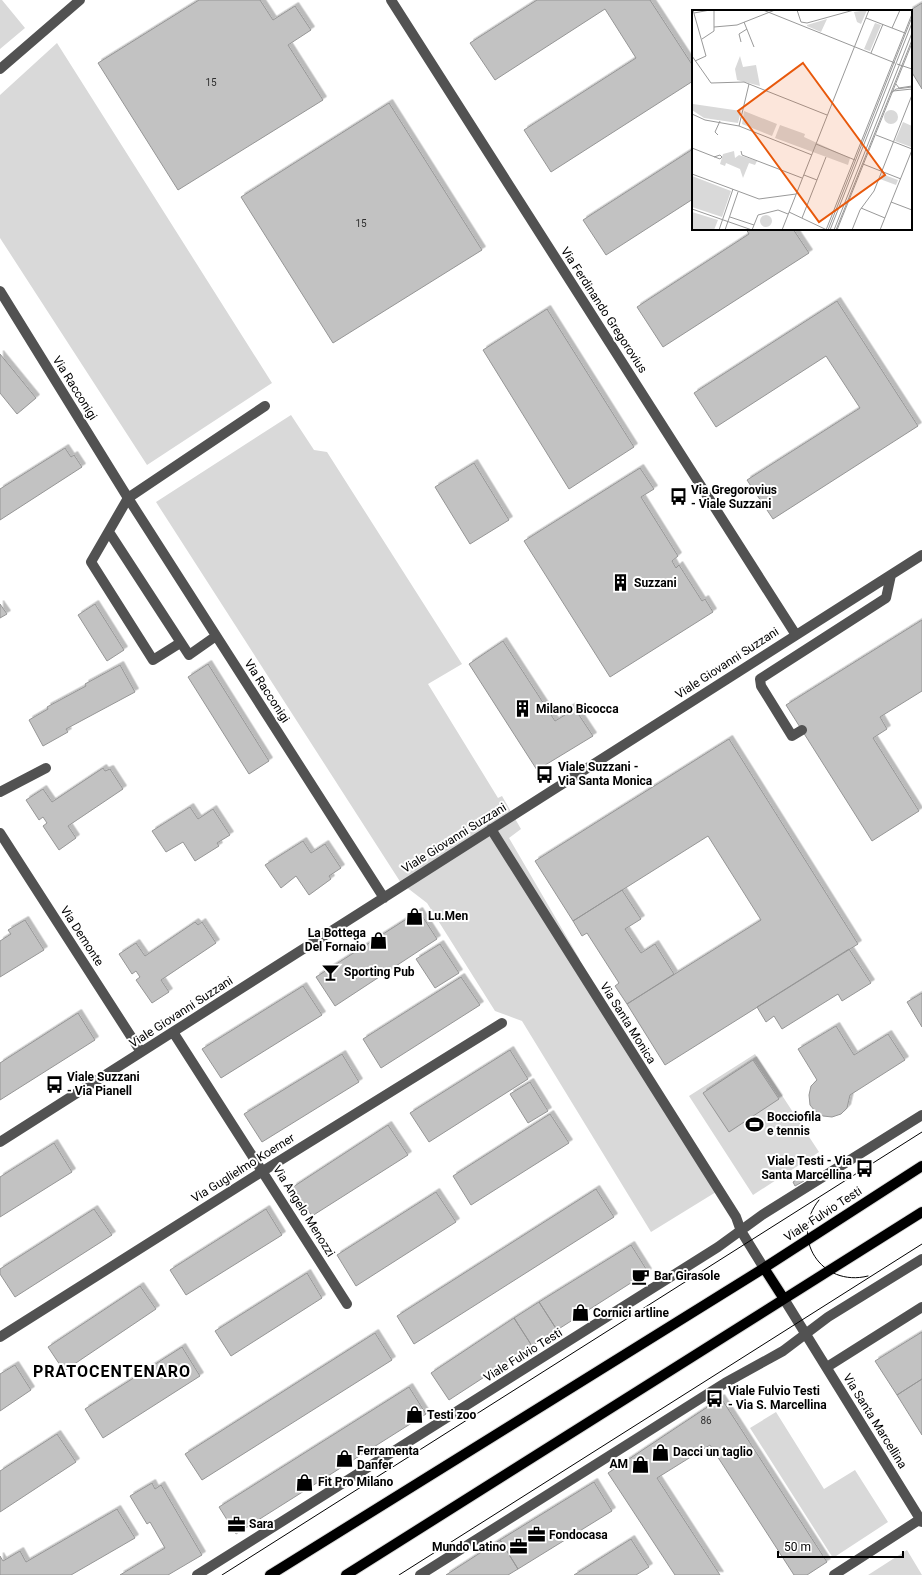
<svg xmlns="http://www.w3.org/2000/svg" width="922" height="1575" viewBox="0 0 922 1575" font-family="Roboto,sans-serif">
  <defs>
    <filter id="shadow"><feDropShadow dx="3.5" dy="-3.5" stdDeviation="0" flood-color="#0004"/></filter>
  </defs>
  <rect width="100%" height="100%" fill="#fff"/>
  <path fill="#d9d9d9" d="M 0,0 L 2,0 L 25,28 L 0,49 Z
    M 57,43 L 272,383 L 147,465 L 0,238 L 0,95 Z
    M 291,415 L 314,450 L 327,452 L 462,664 L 428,684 L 498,798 L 502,796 L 521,829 L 509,838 L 579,958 L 585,981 L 716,1192 L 651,1232 L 522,1021 L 495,1011 L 427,903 L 401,883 L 156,502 Z
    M 755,1054 L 819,1152 L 753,1195 L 689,1096 Z
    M 776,1412 L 824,1489 L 855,1470 L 888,1522 L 833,1558 L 750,1428 Z
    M 907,1550 L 922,1575 L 868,1575 Z"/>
  <path fill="#c2c2c2" stroke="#969696" filter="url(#shadow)" d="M 199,0 L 260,0 L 273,20 L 295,6 L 311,30 L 288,45 L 323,100 L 178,190 L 98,63 Z
    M 537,0 L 650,0 L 693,66 L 693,81 L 551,172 L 524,130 L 636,58 L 605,9 L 495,80 L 470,43 Z
    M 922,3 L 922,89 L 911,71 L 911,11 L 909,11 Z
    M 389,103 L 482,250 L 333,343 L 241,197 Z
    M 693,149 L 693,199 L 606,255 L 583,220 Z
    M 746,229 L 793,229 L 809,253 L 663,347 L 637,307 L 749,234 Z
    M 837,301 L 918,426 L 773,519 L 747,480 L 860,408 L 826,356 L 716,427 L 694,393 Z
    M 547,309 L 634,447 L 569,489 L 483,350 Z
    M 0,354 L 36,398 L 17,414 L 0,393 Z
    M 65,448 L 71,457 L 74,455 L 82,467 L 0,520 L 0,489 Z
    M 474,463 L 509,520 L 470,544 L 435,487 Z
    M 640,468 L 654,489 L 641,497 L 678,556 L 672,561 L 676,568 L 679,565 L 702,601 L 705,599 L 713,612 L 610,677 L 524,541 Z
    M 0,604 L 7,614 L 0,618 Z
    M 95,604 L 124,650 L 107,661 L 78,615 Z
    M 922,620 L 922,691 L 880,717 L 887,729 L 873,738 L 919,811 L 872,841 L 786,705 Z
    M 503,641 L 555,721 L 565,715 L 563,712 L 573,706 L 593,736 L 537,770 L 469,664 Z
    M 208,664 L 269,761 L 249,774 L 188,677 Z
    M 120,665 L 135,692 L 66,729 L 68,732 L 43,746 L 29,720 L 48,709 L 47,707 L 86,686 L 85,684 Z
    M 729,739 L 858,944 L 665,1065 L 627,1004 L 761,920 L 708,836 L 573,921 L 535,861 Z
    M 103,768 L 105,771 L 110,769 L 123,789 L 68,826 L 76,838 L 59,850 L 43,826 L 47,823 L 43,817 L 39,820 L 26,800 L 43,789 L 52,802 Z
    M 190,807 L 198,819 L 213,809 L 230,835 L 217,843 L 219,846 L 195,861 L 183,842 L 166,852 L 152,831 Z
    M 303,841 L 311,853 L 325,844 L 341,868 L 329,876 L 331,879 L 309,895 L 296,876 L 281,888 L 265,865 Z
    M 622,890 L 641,919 L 625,929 L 641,953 L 655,944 L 674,974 L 627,1004 L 615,986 L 619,983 L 587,933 L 582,936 L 573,921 Z
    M 419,911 L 437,939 L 335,1006 L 316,977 Z
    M 25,920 L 44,950 L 0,977 L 0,941 L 11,934 L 8,930 Z
    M 195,922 L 198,925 L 202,922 L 216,943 L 161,980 L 169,992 L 152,1003 L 136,980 L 140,977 L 136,971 L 132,974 L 119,954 L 136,943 L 145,956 Z
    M 440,944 L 459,973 L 435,988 L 416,959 Z
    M 849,949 L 871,983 L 842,1001 L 838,994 L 782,1029 L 774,1016 L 766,1022 L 757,1007 Z
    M 461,977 L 480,1005 L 381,1068 L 363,1039 Z
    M 303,986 L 322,1015 L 221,1078 L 202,1049 Z
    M 922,993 L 922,1027 L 907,1002 Z
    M 78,1013 L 95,1040 L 0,1100 L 0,1063 Z
    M 836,1026 L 854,1055 L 888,1034 L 905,1060 L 850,1095 L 847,1108 L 841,1114 L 832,1117 L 823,1116 L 815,1111 L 810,1105 L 809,1095 L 811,1086 L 817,1080 L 798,1049 Z
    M 510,1050 L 528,1079 L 429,1142 L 410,1113 Z
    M 342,1054 L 359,1082 L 262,1142 L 244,1114 Z
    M 753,1060 L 779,1099 L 729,1132 L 703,1093 Z
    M 530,1082 L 548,1111 L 528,1123 L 510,1094 Z
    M 550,1114 L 569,1143 L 471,1205 L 453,1176 Z
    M 388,1125 L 408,1155 L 312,1216 L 293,1187 Z
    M 54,1143 L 72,1172 L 0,1217 L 0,1177 Z
    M 801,1177 L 804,1181 L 795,1186 L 793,1182 Z
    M 596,1189 L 614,1217 L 414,1344 L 397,1316 Z
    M 436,1192 L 456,1222 L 356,1286 L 337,1255 Z
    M 94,1209 L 112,1235 L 15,1297 L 0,1274 L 0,1269 Z
    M 266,1209 L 282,1235 L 186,1295 L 170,1270 Z
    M 631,1245 L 648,1272 L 557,1330 L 539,1302 Z
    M 307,1273 L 322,1298 L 231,1356 L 215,1331 Z
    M 140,1286 L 156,1309 L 64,1371 L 48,1347 Z
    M 539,1302 L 557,1330 L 532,1346 L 514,1318 Z
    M 514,1318 L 532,1346 L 449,1400 L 431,1373 Z
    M 922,1332 L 922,1379 L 897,1395 L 875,1361 Z
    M 375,1333 L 392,1360 L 202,1480 L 185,1454 Z
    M 182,1347 L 200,1376 L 103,1438 L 85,1409 Z
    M 15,1365 L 31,1390 L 0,1411 L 0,1374 Z
    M 922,1379 L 922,1435 L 897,1395 Z
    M 409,1387 L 426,1414 L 236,1534 L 219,1507 Z
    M 721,1398 L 827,1562 L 807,1575 L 794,1575 L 710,1445 L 657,1478 L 720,1575 L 675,1575 L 608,1473 Z
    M 57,1434 L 76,1462 L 0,1512 L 0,1471 Z
    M 594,1482 L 612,1511 L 518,1569 L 500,1540 Z
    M 152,1483 L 155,1489 L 161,1485 L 202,1555 L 168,1575 L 120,1575 L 165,1548 L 150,1522 L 147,1524 L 130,1496 Z
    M 117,1509 L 135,1538 L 71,1575 L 0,1575 L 0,1556 L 3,1561 L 20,1551 L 26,1562 Z
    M 631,1539 L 649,1567 L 636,1575 L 574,1575 Z
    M 500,1540 L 518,1569 L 508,1575 L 446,1575 Z"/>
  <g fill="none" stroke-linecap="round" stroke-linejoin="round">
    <defs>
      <path id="major" d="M 764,1268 L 784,1299
        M 270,1575 L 764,1268 L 922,1166
        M 346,1575 L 922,1212"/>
    </defs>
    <use href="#major" stroke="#dbdbdb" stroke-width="12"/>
    <path stroke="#525252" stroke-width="10" d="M 391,0 L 796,635
      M 0,69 L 80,0
      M 0,291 L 128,498 L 384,898
      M 109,532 L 189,655 L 216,636
      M 180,643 L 153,660 L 91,562 L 128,498 L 265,406
      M 802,730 L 792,736 L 761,686 L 760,679 L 886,598 L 891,575
      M 0,792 L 46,768
      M 491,829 L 736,1217 L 741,1231 L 764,1268
      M 0,833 L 141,1052
      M 173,1032 L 347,1304
      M 0,1142 L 922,555
      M 784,1299 L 922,1522
      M 0,1337 L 263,1171 L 502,1023
      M 827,1367 L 922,1307
      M 197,1575 L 718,1247 L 762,1215 L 922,1115
      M 420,1575 L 725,1383 L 783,1351 L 828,1317 L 922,1259
      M 834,1575 L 922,1518"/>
    <use href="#major" stroke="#000" stroke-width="10"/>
    <path stroke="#000" stroke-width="1" d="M 819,1200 C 789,1237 821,1288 868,1276
      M 222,1575 L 922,1132
      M 399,1575 L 922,1244"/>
  </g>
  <defs>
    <symbol id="bus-bare" viewBox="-9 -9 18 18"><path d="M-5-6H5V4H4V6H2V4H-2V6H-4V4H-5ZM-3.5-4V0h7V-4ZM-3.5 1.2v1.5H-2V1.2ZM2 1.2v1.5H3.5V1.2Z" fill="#000" stroke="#fff" stroke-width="2.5" paint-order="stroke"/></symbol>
    <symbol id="building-bare" viewBox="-9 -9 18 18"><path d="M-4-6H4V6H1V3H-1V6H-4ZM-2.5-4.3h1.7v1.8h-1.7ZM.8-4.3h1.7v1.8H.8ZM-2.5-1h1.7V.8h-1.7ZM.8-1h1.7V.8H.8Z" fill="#000" stroke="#fff" stroke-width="2.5" paint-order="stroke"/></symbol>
    <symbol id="shop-bare" viewBox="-9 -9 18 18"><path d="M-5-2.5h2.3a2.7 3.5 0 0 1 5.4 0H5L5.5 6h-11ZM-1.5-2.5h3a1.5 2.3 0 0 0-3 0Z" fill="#000" stroke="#fff" stroke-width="2.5" paint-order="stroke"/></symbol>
    <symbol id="bar-bare" viewBox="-9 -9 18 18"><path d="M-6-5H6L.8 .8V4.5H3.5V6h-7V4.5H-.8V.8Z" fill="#000" stroke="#fff" stroke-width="2.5" paint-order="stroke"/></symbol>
    <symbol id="stadium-bare" viewBox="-9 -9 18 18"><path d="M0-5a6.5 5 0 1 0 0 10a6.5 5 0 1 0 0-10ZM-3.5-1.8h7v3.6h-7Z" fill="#000" stroke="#fff" stroke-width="2.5" paint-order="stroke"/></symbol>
    <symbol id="cafe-bare" viewBox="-9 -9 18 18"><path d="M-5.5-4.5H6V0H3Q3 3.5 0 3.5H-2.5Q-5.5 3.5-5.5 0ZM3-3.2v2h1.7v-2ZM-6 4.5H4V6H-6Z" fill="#000" stroke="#fff" stroke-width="2.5" paint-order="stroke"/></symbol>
    <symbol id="office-bare" viewBox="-9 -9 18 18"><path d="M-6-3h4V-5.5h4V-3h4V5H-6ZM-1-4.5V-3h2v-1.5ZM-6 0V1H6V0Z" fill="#000" stroke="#fff" stroke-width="2.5" paint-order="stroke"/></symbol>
  </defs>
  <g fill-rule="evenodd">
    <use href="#bus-bare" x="666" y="484" width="25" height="25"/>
    <use href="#building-bare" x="608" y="570" width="25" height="25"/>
    <use href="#building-bare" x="510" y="696" width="25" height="25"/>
    <use href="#bus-bare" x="532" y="762" width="25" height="25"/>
    <use href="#shop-bare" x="402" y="904" width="25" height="25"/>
    <use href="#shop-bare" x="366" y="928" width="25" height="25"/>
    <use href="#bar-bare" x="318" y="960" width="25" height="25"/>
    <use href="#bus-bare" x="42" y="1072" width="25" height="25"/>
    <use href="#stadium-bare" x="742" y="1112" width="25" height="25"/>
    <use href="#bus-bare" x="852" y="1156" width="25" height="25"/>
    <use href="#cafe-bare" x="628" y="1264" width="25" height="25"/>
    <use href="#shop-bare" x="568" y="1300" width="25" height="25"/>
    <use href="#bus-bare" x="702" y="1386" width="25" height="25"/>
    <use href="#shop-bare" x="402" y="1402" width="25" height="25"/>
    <use href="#shop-bare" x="648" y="1440" width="25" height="25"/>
    <use href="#shop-bare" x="332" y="1446" width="25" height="25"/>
    <use href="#shop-bare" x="628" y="1452" width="25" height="25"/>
    <use href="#shop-bare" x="292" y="1470" width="25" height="25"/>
    <use href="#office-bare" x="224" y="1512" width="25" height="25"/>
    <use href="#office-bare" x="524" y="1522" width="25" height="25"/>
    <use href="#office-bare" x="506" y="1534" width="25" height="25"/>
  </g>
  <g text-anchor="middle" stroke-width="4" stroke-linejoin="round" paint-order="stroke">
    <g font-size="10" fill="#303030">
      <text x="211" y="86">15</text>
      <text x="361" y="227">15</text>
      <text x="706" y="1424">86</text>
    </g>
    <g font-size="12" fill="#000" stroke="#fff">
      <text transform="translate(604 310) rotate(57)" y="4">Via Ferdinando Gregorovius</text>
      <text transform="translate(75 388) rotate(58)" y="4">Via Racconigi</text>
      <text transform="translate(727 663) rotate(-33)" y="4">Viale Giovanni Suzzani</text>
      <text transform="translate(267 691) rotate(57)" y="4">Via Racconigi</text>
      <text transform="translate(454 838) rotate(-32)" y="4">Viale Giovanni Suzzani</text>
      <text transform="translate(82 936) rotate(57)" y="4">Via Demonte</text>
      <text transform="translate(181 1012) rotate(-33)" y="4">Viale Giovanni Suzzani</text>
      <text transform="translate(628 1023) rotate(58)" y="4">Via Santa Monica</text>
      <text transform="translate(243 1168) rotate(-32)" y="4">Via Guglielmo Koerner</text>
      <text transform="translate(304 1211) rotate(58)" y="4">Via Angelo Menozzi</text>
      <text transform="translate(823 1214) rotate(-33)" y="4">Viale Fulvio Testi</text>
      <text transform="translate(523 1355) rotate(-32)" y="4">Viale Fulvio Testi</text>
      <text transform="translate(875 1421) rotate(58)" y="4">Via Santa Marcellina</text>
    </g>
    <g font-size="12" font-weight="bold" fill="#000" stroke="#fff" text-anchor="start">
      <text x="691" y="494">Via Gregorovius<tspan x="691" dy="14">- Viale Suzzani</tspan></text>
      <text x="634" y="587">Suzzani</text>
      <text x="536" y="713">Milano Bicocca</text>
      <text x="558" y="771">Viale Suzzani -<tspan x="558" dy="14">Via Santa Monica</tspan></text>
      <text x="428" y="920">Lu.Men</text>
      <text x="366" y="937" text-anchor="end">La Bottega<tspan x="366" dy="14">Del Fornaio</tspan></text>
      <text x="344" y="976">Sporting Pub</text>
      <text x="67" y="1081">Viale Suzzani<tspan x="67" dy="14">- Via Pianell</tspan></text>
      <text x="767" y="1121">Bocciofila<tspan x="767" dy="14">e tennis</tspan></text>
      <text x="852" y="1165" text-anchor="end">Viale Testi - Via<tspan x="852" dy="14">Santa Marcellina</tspan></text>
      <text x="654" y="1280">Bar Girasole</text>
      <text x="593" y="1317">Cornici artline</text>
      <text x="728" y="1395">Viale Fulvio Testi<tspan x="728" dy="14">- Via S. Marcellina</tspan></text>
      <text x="427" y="1419">Testi zoo</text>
      <text x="357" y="1455">Ferramenta<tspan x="357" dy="14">Danfer</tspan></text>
      <text x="673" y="1456">Dacci un taglio</text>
      <text x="628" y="1468" text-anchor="end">AM</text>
      <text x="318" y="1486">Fit Pro Milano</text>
      <text x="249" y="1528">Sara</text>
      <text x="549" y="1539">Fondocasa</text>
      <text x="506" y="1551" text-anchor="end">Mundo Latino</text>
    </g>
    <g font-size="16" font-weight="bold" letter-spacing="1" fill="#000" stroke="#fff">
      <text x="112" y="1377">PRATOCENTENARO</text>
    </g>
  </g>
  <g transform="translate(692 10)">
    <rect width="220" height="220" fill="#fff"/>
    <path d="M 175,0 L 169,14 L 165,12 L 162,2 ZM 135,9 L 129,22 L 115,16 L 115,15 ZM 183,13 L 189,15 L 178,41 L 172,39 ZM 48,46 L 51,57 L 64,55 L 68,76 L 45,70 L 43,59 ZM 1,94 L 49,101 L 46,113 L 12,108 L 0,100 ZM192 107a7 7 0 1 1 14 0a7 7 0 1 1-14 0ZM 52,101 L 85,114 L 80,126 L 50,114 ZM 211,112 L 220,116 L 219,137 L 203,131 ZM 88,115 L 113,124 L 112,127 L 158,148 L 156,155 L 83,128 ZM 42,141 L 43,148 L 47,145 L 65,151 L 63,155 L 57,153 L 51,168 L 48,159 L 34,153 L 33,156 L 28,154 L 31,144 ZM 190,164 L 206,170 L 204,175 L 188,169 ZM 0,166 L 39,181 L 30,207 L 0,197 ZM 0,202 L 26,210 L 22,220 L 0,220 ZM68 211a6 6 0 1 1 12 0a6 6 0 1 1-12 0Z" fill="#d9d9d9"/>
    <path fill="none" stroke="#999" stroke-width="1" d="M 1,0 L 14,46 L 3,51M 71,0 L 203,53M 105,0 L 109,12 L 115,13 L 162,0M 2,3 L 18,0M 174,8 L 213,23M 52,12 L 62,37M 22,17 L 45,15 L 83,0M 200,18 L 208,0M 10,29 L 22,21 L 22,0M 49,32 L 47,24 L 55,19M 179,43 L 191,14M 0,46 L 19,73 L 52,72 L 135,105M 205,54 L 220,59M 204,74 L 207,78 L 220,76M 201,81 L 220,79M 199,83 L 204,79 L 220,77M 0,104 L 13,110 L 47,116 L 120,145M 47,116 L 57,74M 26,125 L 23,122 L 28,111M 184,125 L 220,139M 124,134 L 163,150M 0,138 L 28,149 L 30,147 L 28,145 L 22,147M 49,141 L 50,145 L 110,168M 171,154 L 209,169M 0,164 L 67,189 L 104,184M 112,165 L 125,170M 199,192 L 220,200M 169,198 L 193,208M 0,199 L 60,220M 97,202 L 135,220M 38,207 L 62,215M 110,208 L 134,147M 27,220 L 41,179M 33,220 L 46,182M 60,220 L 66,205 L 86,200 L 96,204M 90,220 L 177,0M 134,220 L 220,4M 136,220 L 220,7M 138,220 L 220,13M 142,220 L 220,23M 144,220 L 220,30M 145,220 L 220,33M 160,220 L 168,200 L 182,181 L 220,85M 188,220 L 220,140"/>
    <path fill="#e8590c" fill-opacity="0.15" stroke="#e8590c" stroke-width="2" d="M 111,53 L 193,165 L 127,212 L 46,101 Z"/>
    <rect width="220" height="220" fill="none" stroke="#000" stroke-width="2"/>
  </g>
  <path d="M778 1551v6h125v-6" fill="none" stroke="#000000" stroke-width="2"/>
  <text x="784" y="1551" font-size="12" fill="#000000" stroke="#ffffff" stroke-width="3" paint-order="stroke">50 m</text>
</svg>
